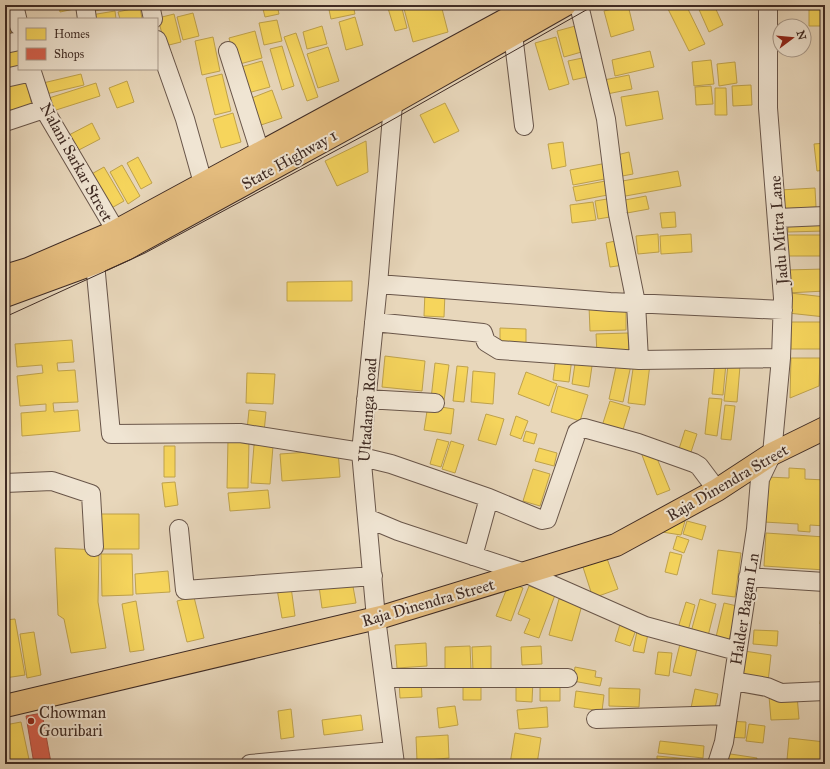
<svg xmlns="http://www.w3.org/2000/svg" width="830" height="769" viewBox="0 0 830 769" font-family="'IM FELL Great Primer',serif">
  <rect width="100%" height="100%" fill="#e8d7bb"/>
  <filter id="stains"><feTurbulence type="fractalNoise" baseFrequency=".005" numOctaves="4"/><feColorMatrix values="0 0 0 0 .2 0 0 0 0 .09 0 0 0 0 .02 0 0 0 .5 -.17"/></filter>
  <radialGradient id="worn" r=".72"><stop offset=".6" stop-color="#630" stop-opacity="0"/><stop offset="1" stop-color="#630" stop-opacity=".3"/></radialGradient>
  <path fill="#f6d55c" stroke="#bfa24b" d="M 59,5 L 78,5 L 79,8 L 60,12 Z
    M 89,5 L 114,5 L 114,7 L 90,12 Z
    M 262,5 L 277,5 L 279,14 L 265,17 Z
    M 328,5 L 353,5 L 355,14 L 331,19 Z
    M 387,5 L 401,5 L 407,28 L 395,31 Z
    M 403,5 L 441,5 L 448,32 L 413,42 Z
    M 628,5 L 634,30 L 611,37 L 604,11 Z
    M 666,5 L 686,5 L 705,44 L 689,51 Z
    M 697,5 L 714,5 L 723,25 L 709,32 Z
    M 809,5 L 825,5 L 825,26 L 809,26 Z
    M 140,7 L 142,19 L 120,19 L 118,12 Z
    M 115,11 L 116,19 L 92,19 L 91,15 Z
    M 12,12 L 18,37 L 5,40 L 5,14 Z
    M 193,13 L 199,36 L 183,40 L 177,17 Z
    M 174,14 L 181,42 L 165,46 L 158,18 Z
    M 355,17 L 363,45 L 346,50 L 339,22 Z
    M 277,20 L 282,41 L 264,45 L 259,23 Z
    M 579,25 L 585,51 L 564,57 L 557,31 Z
    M 322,26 L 327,44 L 307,49 L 303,32 Z
    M 255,31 L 262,58 L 236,65 L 229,38 Z
    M 296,33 L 318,97 L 307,101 L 284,37 Z
    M 213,37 L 220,71 L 202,75 L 195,41 Z
    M 556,37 L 569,84 L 549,90 L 535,43 Z
    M 19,44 L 19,69 L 9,71 L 5,49 Z
    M 282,46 L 294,86 L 282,90 L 270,49 Z
    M 328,47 L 339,81 L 318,88 L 307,54 Z
    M 650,51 L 654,67 L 615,76 L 612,60 Z
    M 587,57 L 591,76 L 573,80 L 568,61 Z
    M 711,60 L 714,84 L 694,86 L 692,62 Z
    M 262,61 L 270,87 L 248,93 L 241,67 Z
    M 735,62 L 737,83 L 719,86 L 717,64 Z
    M 81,74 L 84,85 L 46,94 L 43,83 Z
    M 222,74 L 231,111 L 215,115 L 206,78 Z
    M 629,75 L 632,89 L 602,95 L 599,81 Z
    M 26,79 L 32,106 L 5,111 L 5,84 Z
    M 127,81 L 134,102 L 117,108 L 109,88 Z
    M 96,83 L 100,96 L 53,111 L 49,98 Z
    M 751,85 L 752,105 L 733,106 L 732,86 Z
    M 711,86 L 713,104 L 696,105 L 695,87 Z
    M 715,88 L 726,88 L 727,115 L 715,115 Z
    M 272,90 L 282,118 L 258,126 L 249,99 Z
    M 658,91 L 663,119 L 626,126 L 621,97 Z
    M 445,103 L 459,131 L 434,143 L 420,115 Z
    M 233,113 L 241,142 L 221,148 L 213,119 Z
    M 92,123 L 100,139 L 75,152 L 67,136 Z
    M 366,141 L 368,172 L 337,186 L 325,161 Z
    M 563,142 L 566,166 L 552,169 L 548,144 Z
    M 825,143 L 825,170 L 817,171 L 814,144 Z
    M 629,152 L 633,174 L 617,177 L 613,156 Z
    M 138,157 L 152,183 L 141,189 L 127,163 Z
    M 607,163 L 610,178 L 573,185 L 570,170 Z
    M 122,165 L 140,196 L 128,204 L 110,172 Z
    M 104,167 L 124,201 L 108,210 L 88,176 Z
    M 678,171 L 681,186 L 620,197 L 617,182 Z
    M 611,180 L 613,194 L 576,201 L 573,187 Z
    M 815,188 L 816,207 L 781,209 L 780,190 Z
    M 646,196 L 649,209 L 627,213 L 625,200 Z
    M 613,198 L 616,216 L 598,219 L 595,201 Z
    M 593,202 L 596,220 L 572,223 L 570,205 Z
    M 675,212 L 676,227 L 662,228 L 660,213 Z
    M 788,220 L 825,220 L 825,231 L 788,232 Z
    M 658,234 L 659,252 L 638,254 L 636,236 Z
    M 691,234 L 692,252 L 661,254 L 660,236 Z
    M 782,235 L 825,235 L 825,256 L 782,256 Z
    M 620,240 L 624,265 L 610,267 L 606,243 Z
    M 825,269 L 825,291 L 787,293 L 786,270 Z
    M 352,281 L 352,301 L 287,301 L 287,282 Z
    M 425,291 L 445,293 L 444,317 L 424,316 Z
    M 790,293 L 825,297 L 825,317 L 788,313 Z
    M 626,305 L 626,330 L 590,331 L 589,306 Z
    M 791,322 L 825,322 L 825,349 L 791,349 Z
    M 500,328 L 526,329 L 526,345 L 500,344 Z
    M 628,333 L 629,353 L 597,354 L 596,334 Z
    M 72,340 L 74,362 L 57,363 L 58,371 L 75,370 L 78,402 L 53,403 L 54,412 L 78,410 L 80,431 L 22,436 L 21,413 L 46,411 L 46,404 L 20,406 L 17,376 L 43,373 L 42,365 L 17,367 L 15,344 Z
    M 385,356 L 425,361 L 422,391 L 382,387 Z
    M 556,356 L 572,358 L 569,382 L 553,380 Z
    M 576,357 L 593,359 L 589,387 L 572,384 Z
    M 791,358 L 820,358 L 819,386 L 790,398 Z
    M 617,362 L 631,365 L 623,402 L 609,399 Z
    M 634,362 L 650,364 L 645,405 L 628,403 Z
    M 715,362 L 726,363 L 723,395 L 712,394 Z
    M 435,363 L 449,365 L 444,401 L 431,399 Z
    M 728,365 L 740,366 L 737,402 L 724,401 Z
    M 457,366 L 468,367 L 464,402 L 453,401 Z
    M 473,371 L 495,373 L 493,404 L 471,402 Z
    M 526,372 L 557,384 L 549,406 L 518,394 Z
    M 247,373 L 275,374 L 273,404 L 246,403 Z
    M 558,386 L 588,395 L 580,421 L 551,412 Z
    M 709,398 L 722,399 L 717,436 L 705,434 Z
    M 610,401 L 630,407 L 622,433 L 602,426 Z
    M 428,405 L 454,409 L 451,434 L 424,430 Z
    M 725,405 L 735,406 L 731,440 L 721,439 Z
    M 249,410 L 266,412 L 264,432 L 247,430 Z
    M 486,414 L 504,419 L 496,445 L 478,440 Z
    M 516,416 L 528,421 L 521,439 L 510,435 Z
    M 685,430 L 697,434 L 691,452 L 679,449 Z
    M 526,431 L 537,434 L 534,444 L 523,441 Z
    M 228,439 L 249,440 L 248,488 L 227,488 Z
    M 437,439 L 449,442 L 441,467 L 430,464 Z
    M 451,441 L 464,445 L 455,473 L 442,469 Z
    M 254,445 L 273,446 L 270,484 L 251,483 Z
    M 164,446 L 175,446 L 175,477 L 164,477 Z
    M 539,448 L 557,453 L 554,466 L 535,461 Z
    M 338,450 L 340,477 L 282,481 L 280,454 Z
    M 654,451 L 670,490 L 657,495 L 642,455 Z
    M 789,468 L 805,469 L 805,479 L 825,480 L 825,526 L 810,525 L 810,532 L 798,531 L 798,524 L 764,522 L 767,477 L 789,478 Z
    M 533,469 L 550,474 L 540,506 L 523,501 Z
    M 175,482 L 178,505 L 165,507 L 162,483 Z
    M 268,490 L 270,508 L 230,511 L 228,493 Z
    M 101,514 L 139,514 L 139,549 L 101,549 Z
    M 685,521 L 681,535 L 662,532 L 662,529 Z
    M 687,521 L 706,526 L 702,540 L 683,534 Z
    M 766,533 L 825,537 L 825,570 L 764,566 Z
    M 677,536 L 689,540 L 684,553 L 673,549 Z
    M 55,548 L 99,550 L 98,602 L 106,648 L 71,653 L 64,619 L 58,615 Z
    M 718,550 L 741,553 L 735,597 L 712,594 Z
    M 670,552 L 682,555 L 677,575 L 665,572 Z
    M 605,553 L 618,589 L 593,598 L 581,561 Z
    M 101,554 L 132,554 L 133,595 L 102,596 Z
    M 168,571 L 170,592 L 136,594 L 135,574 Z
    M 352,581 L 356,603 L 322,608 L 319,586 Z
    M 509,583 L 523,588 L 511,621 L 496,616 Z
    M 529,586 L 555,595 L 539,638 L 524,633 L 530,619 L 518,614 Z
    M 291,587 L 295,616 L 282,618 L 277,589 Z
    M 824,588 L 825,588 L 825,624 L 820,624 Z
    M 194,597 L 204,638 L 187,642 L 177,601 Z
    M 559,599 L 582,605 L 572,641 L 549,635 Z
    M 700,599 L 716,604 L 708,636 L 691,632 Z
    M 136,601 L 144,650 L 130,652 L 122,604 Z
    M 686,602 L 695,605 L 688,631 L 678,628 Z
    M 724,603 L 737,606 L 729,640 L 716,637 Z
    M 15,619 L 25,675 L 5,678 L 5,620 Z
    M 621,621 L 637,627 L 630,646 L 615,641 Z
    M 638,626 L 649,629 L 644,653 L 633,651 Z
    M 754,630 L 778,631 L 777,646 L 753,644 Z
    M 34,632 L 41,675 L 27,678 L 20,634 Z
    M 822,632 L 825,632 L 825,649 L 822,649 Z
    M 681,640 L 698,644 L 691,676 L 673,672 Z
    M 426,643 L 427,666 L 397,668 L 395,645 Z
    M 470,646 L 471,669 L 445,669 L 445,647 Z
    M 491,646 L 491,670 L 473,671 L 472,647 Z
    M 541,646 L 542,664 L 522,665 L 521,647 Z
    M 744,651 L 771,655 L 768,682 L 741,679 Z
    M 658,652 L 672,653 L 669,676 L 655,674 Z
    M 575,667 L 596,671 L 595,677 L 602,678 L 600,686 L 573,681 Z
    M 463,679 L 481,680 L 481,700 L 463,700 Z
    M 516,679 L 533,680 L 532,702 L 516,701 Z
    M 421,680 L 422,697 L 400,698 L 399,681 Z
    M 540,680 L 560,680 L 560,701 L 540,701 Z
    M 609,688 L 640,689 L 639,707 L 609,706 Z
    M 695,689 L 718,694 L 714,713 L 691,708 Z
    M 576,691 L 604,695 L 602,711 L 574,707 Z
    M 797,695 L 799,719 L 771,720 L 769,696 Z
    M 455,706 L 458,725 L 439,728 L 437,708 Z
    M 547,707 L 548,727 L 519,729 L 517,710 Z
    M 291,709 L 294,737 L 281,739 L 278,711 Z
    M 361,715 L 363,730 L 324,735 L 322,720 Z
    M 727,721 L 746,722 L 745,738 L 726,737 Z
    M 21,722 L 30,764 L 5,764 L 5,725 Z
    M 749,724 L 765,726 L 763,743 L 746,741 Z
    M 515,733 L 541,738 L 537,764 L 510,764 Z
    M 448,735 L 449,758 L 417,761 L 416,737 Z
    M 789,738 L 825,742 L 825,763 L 787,760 Z
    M 660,741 L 704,746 L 703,758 L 658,753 Z
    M 724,753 L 757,758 L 756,764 L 722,764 Z
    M 657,756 L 700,760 L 700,764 L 657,764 Z"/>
  <path fill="#d6604d" stroke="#a95041" d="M 42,713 L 51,763 L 34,764 L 26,716 Z"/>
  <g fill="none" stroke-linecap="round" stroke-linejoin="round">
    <defs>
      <path id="minor" d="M 14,5 L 19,26
        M 85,5 L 87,19
        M 150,5 L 153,19
        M 579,5 L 606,119 L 618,214 L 636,303 L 639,360
        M 513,34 L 524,126
        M 157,40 L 185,119 L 203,183
        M 5,44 L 19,41
        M 228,51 L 260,152
        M 31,69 L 44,109 L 123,243
        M 5,78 L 32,72
        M 394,92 L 378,284 L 361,452 L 376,618 L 395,764
        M 5,122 L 44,109
        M 778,218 L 825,216
        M 95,263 L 111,434 L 240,433 L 361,452
        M 378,284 L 610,302 L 783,310
        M 374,322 L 483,333 L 486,342 L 499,350 L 639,360 L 781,358
        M 366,399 L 435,403
        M 362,457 L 391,464 L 489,498 L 473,556
        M 5,483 L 52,481 L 91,494 L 94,547
        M 489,498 L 542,520 L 547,519 L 577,432 L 584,428 L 638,443 L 694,463 L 699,466 L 717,490
        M 367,518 L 398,531 L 525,573 L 645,626 L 737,651
        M 179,529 L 185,590 L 373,576
        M 748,577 L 825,582
        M 384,678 L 568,678
        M 733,681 L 767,687 L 781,693 L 825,691
        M 596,719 L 727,715
        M 250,764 L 393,751
        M 717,764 L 724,742 L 733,681 L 756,529 L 760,479 L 772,454 L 781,358 L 783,298 L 768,108 L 768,5"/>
      <path id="major" d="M 5,276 L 28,269 L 116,231 L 533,5
        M 5,296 L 95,263 L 126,249 L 394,102 L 565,5
        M 5,706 L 385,616 L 616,545 L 717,490 L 772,454 L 825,428"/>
    </defs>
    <use href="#minor" stroke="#69564a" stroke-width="20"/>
    <use href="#major" stroke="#3f2b24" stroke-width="24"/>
    <use href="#minor" stroke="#f0e5d3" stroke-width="18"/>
    <use href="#major" stroke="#e4bc7e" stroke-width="22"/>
    <path stroke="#3f2b24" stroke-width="1" d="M 5,317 L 145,253 L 376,129 L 595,5"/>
  </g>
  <circle fill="#8f2418" stroke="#f0e5d3" stroke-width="1.5" cx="31" cy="721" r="4"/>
  <g text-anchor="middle" stroke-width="4" stroke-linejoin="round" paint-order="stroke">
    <g font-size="16" fill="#3f2b24" stroke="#f0e5d3">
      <text transform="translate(289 159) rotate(-29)" y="6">State Highway 1</text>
      <text transform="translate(77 162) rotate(61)" y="6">Nalani Sarkar Street</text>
      <text transform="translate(778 230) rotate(-94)" y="6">Jadu Mitra Lane</text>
      <text transform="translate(367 410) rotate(-86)" y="6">Ultadanga Road</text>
      <text transform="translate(727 482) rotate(-30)" y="6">Raja Dinendra Street</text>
      <text transform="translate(428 602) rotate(-16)" y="6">Raja Dinendra Street</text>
      <text transform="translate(744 609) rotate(-81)" y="6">Halder Bagan Ln</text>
    </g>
    <g font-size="16" fill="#3f2b24" stroke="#f0e5d3" text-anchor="start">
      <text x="39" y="718">Chowman<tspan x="39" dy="18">Gouribari</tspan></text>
    </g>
  </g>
  <rect width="830" height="769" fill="none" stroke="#e8d7bb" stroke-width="20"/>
  <rect x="6" y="6" width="818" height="757" fill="none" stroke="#3f2b24" stroke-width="2"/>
  <rect x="10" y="10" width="810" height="749" fill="none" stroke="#3f2b24"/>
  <rect x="18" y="18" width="140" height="52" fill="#f0e5d3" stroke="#a99b8d"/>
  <rect x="26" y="28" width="20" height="12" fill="#f6d55c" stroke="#a99b8d"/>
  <text x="54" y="38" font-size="12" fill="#3f2b24">Homes</text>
  <rect x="26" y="48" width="20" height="12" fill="#d6604d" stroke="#a99b8d"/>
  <text x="54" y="58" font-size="12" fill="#3f2b24">Shops</text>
  <g transform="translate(792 38) rotate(74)"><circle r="19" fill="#f0e5d3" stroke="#a99b8d"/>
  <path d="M0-3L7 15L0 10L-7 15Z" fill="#8f2418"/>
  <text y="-6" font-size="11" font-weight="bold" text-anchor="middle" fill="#3f2b24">N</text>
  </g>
  <rect width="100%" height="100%" filter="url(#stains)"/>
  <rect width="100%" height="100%" fill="url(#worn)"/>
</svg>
